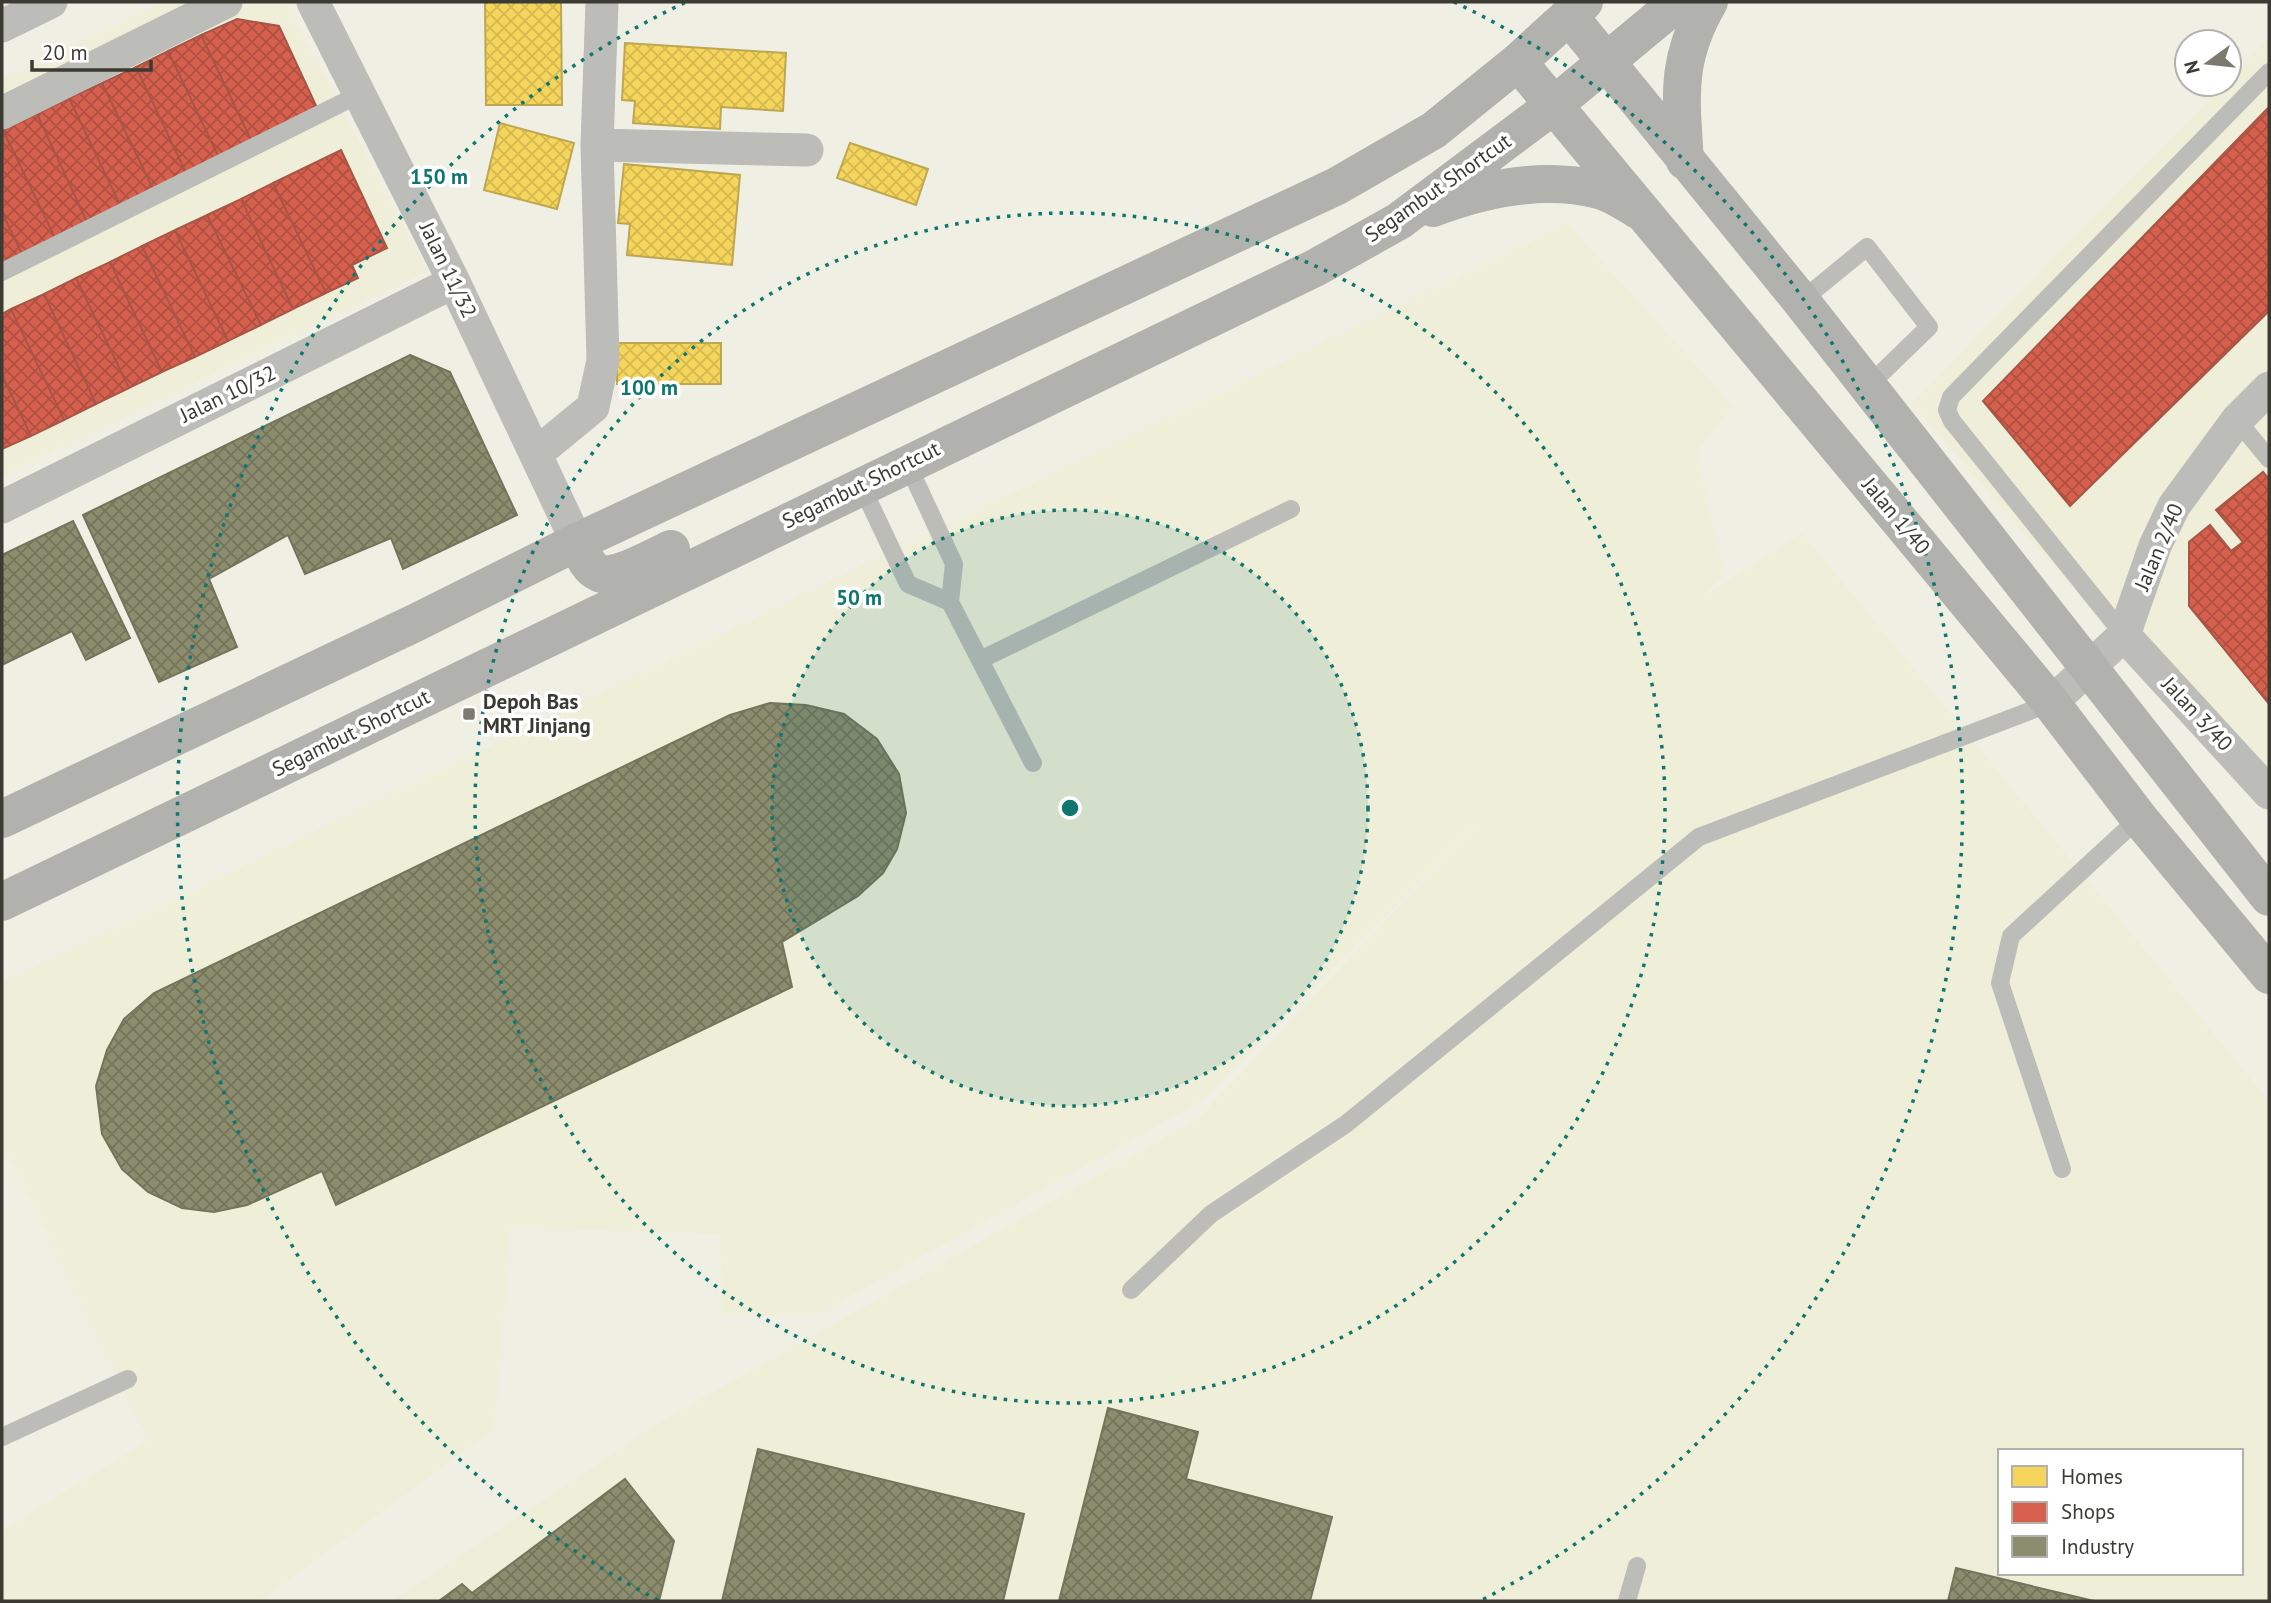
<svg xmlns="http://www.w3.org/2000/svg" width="2271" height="1603" viewBox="0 0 2271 1603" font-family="'PT Sans',sans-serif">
  <defs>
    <pattern id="homes-cross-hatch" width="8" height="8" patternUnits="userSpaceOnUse" patternTransform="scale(1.75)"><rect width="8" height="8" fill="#f6d55c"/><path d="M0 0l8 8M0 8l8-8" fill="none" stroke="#d4b850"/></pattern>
    <pattern id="shops-cross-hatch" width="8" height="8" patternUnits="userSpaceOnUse" patternTransform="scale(1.75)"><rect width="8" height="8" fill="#d6604d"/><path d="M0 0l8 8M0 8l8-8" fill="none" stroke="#af5041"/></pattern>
    <pattern id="industry-cross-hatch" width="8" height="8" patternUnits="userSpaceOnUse" patternTransform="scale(1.75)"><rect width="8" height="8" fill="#8c8c6e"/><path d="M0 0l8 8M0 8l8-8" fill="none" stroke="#74745b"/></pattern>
  </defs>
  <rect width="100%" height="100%" fill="#efefe4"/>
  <path fill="#eeeed9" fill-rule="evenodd" d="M 163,2 L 286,2 L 427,271 L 2,476 L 2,80 Z
    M 2269,38 L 2269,817 L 1912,403 L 2224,84 L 2229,84 L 2229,79 Z
    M 1568,224 L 1733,406 L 1696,452 L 1724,574 L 1701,598 L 1802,533 L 2269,1101 L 2269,1601 L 392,1601 L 660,1422 L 1198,1119 L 1495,805 L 1203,1100 L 816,1315 L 722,1315 L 720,1234 L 511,1227 L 494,1429 L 260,1601 L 2,1601 L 2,1531 L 149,1440 L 2,1143 L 2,983 ZM 2000,1451 L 2241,1451 L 2241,1573 L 2000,1573 Z"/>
  <path fill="url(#homes-cross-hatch)" stroke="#bea750" stroke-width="2" d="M 485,2 L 561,2 L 562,105 L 486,105 Z
    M 625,43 L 786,53 L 783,111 L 721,107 L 720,129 L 633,123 L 635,101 L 622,100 Z
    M 500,123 L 574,143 L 557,209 L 484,190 Z
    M 850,143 L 928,169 L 916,205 L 837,178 Z
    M 624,164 L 740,175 L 732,265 L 627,255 L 630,224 L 618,223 Z
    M 617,343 L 721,343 L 721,384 L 617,384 Z"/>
  <path fill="url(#shops-cross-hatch)" stroke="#a85545" stroke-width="2" d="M 237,19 L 279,26 L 319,112 L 253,144 L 201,35 Z
    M 201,35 L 253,144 L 220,160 L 168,51 Z
    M 168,51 L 220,160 L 187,175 L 136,67 Z
    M 136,67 L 187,175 L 154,191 L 102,83 Z
    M 102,83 L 154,191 L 121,207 L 69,98 Z
    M 69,98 L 121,207 L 87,222 L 37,114 Z
    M 2269,107 L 2269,311 L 2070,506 L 1983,401 Z
    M 37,114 L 87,222 L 55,238 L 3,130 Z
    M 3,130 L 55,238 L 22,254 L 2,212 Z
    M 341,150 L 387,248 L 352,265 L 358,278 L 326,293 L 273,183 Z
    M 273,183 L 326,293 L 293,309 L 241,199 Z
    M 241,199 L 293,309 L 261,325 L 207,215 Z
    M 2,212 L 22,254 L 2,263 Z
    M 207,215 L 261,325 L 228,341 L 175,230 Z
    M 175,230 L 228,341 L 195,357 L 142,246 Z
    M 142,246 L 195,357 L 162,372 L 110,262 Z
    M 110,262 L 162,372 L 129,388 L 76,278 Z
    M 76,278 L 129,388 L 96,404 L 44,294 Z
    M 44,294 L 96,404 L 64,420 L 11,309 Z
    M 11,309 L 64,420 L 31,436 L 2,375 L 2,314 Z
    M 2,375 L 31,436 L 2,449 Z
    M 2263,472 L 2269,479 L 2269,704 L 2189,606 L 2189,542 L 2210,525 L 2231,551 L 2243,542 L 2216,510 Z"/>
  <path fill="url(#industry-cross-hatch)" stroke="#74745c" stroke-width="2" d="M 410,355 L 450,372 L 517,515 L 403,569 L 391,538 L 305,574 L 288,535 L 209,579 L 237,647 L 159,682 L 83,515 Z
    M 73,521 L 130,638 L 86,660 L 72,631 L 2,665 L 2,555 Z
    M 770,703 L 806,705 L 844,714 L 877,739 L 899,774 L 906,813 L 897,849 L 883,873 L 858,896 L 782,942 L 792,987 L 336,1205 L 322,1171 L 247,1205 L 214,1212 L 182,1208 L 148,1192 L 122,1169 L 102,1134 L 96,1086 L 107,1050 L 124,1019 L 154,993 L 730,715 Z
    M 1108,1408 L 1198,1432 L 1186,1479 L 1332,1517 L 1310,1601 L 1059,1601 Z
    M 758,1449 L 1024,1514 L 1003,1601 L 722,1601 Z
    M 625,1479 L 674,1541 L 659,1601 L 439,1601 L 462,1584 L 472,1593 Z
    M 1956,1568 L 2094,1601 L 1948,1601 Z"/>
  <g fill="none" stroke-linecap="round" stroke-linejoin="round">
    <path stroke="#bcbcb8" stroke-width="18" d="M 2,272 L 360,94
      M 1801,301 L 1867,247 L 1929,327 L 1867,387
      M 2237,420 L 2269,459
      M 907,463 L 954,564 L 950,602 L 1033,763
      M 861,485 L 908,584 L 950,602
      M 2124,635 L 1952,421 L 1947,410 L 1951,397 L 2269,72
      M 980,660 L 1291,509
      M 2062,1169 L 2000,983 L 2011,936 L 2139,818
      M 1131,1290 L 1211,1214 L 1346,1124 L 1699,837 L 2051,703
      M 2,1437 L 128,1379
      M 1627,1601 L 1637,1566"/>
    <path stroke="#bcbcb8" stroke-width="33" d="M 313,2 L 454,282 L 577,542
      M 2,26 L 51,2
      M 2,113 L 226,2
      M 597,145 L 807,150
      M 537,453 L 593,407 L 603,360 L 597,145 L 602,2
      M 2,507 L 454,282
      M 2124,635 L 2269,793
      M 2051,703 L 2124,635 L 2155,546 L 2174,506 L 2237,420 L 2269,388"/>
    <path stroke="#b1b1ad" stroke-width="38" d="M 1569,16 L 1801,301 L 2269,897
      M 1518,62 L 2051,703 L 2139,818 L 2269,975
      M 1685,161 C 1681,97 1675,60 1709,2
      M 1433,208 C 1486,188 1543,176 1599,190 C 1612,193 1626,203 1638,210
      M 577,542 C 582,552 587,568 599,573 C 614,580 656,556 671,549
      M 2,819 L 417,622 L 577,542 L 1337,186 L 1434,130 L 1518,62 L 1584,2
      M 2,902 L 1315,268 L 1399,221 L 1554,105 L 1678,2"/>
  </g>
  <circle cx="1070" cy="808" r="298" fill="#0f766e" fill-opacity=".12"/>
  <g fill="none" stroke="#0f766e" stroke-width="3.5" stroke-dasharray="3.5 7">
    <circle cx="1070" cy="808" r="298"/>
    <circle cx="1070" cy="808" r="595"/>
    <path d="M658 1600A893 893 0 0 1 686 2M1454 2A893 893 0 0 1 1482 1600"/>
  </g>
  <rect fill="#7a7a71" stroke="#fff" stroke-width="2.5" x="462" y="707" width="14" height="14" rx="3.5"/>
  <g text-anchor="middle" stroke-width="7" stroke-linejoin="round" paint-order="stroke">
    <g font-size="21" fill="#3b3b33" stroke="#fff">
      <text transform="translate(1438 188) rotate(-35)" y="7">Segambut Shortcut</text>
      <text transform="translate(448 270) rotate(64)" y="7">Jalan 11/32</text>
      <text transform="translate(228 394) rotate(-26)" y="7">Jalan 10/32</text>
      <text transform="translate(861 485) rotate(-26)" y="7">Segambut Shortcut</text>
      <text transform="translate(1896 516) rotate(50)" y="7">Jalan 1/40</text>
      <text transform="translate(2159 547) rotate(-67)" y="7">Jalan 2/40</text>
      <text transform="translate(2197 714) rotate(47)" y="7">Jalan 3/40</text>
      <text transform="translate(351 733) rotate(-26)" y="7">Segambut Shortcut</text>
    </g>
    <g font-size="21" font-weight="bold" fill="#3b3b33" stroke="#fff" text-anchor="start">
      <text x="483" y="709">Depoh Bas<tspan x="483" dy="24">MRT Jinjang</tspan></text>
    </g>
  </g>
  <circle cx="1070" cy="808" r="10" fill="#0f766e" stroke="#fff" stroke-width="3.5"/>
  <g font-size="21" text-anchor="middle" font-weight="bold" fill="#0f766e" stroke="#fff" stroke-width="7" stroke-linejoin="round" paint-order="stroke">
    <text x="439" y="184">150 m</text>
    <text x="649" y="395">100 m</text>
    <text x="859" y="605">50 m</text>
  </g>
  <rect width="2271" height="1603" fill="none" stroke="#3b3b33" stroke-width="7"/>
  <rect x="1998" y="1449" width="245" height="126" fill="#ffffff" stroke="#b1b1ad" stroke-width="2"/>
  <rect x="2012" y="1466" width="35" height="21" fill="#f6d55c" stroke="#b1b1ad" stroke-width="2"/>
  <text x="2061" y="1484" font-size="21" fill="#3b3b33">Homes</text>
  <rect x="2012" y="1502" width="35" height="21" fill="#d6604d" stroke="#b1b1ad" stroke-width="2"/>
  <text x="2061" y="1519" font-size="21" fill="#3b3b33">Shops</text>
  <rect x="2012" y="1536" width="35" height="21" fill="#8c8c6e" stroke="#b1b1ad" stroke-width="2"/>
  <text x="2061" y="1554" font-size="21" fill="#3b3b33">Industry</text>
  <g transform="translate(2208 63) rotate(255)"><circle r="33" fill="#ffffff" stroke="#b1b1ad" stroke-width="2"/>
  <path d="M0-5L12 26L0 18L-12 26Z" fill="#7a7a71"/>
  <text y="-10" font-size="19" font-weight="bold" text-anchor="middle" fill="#3b3b33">N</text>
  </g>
  <path d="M32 60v10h119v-10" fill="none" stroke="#3b3b33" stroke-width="3.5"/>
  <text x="42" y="60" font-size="21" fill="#3b3b33" stroke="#ffffff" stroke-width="5" paint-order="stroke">20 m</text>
</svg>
